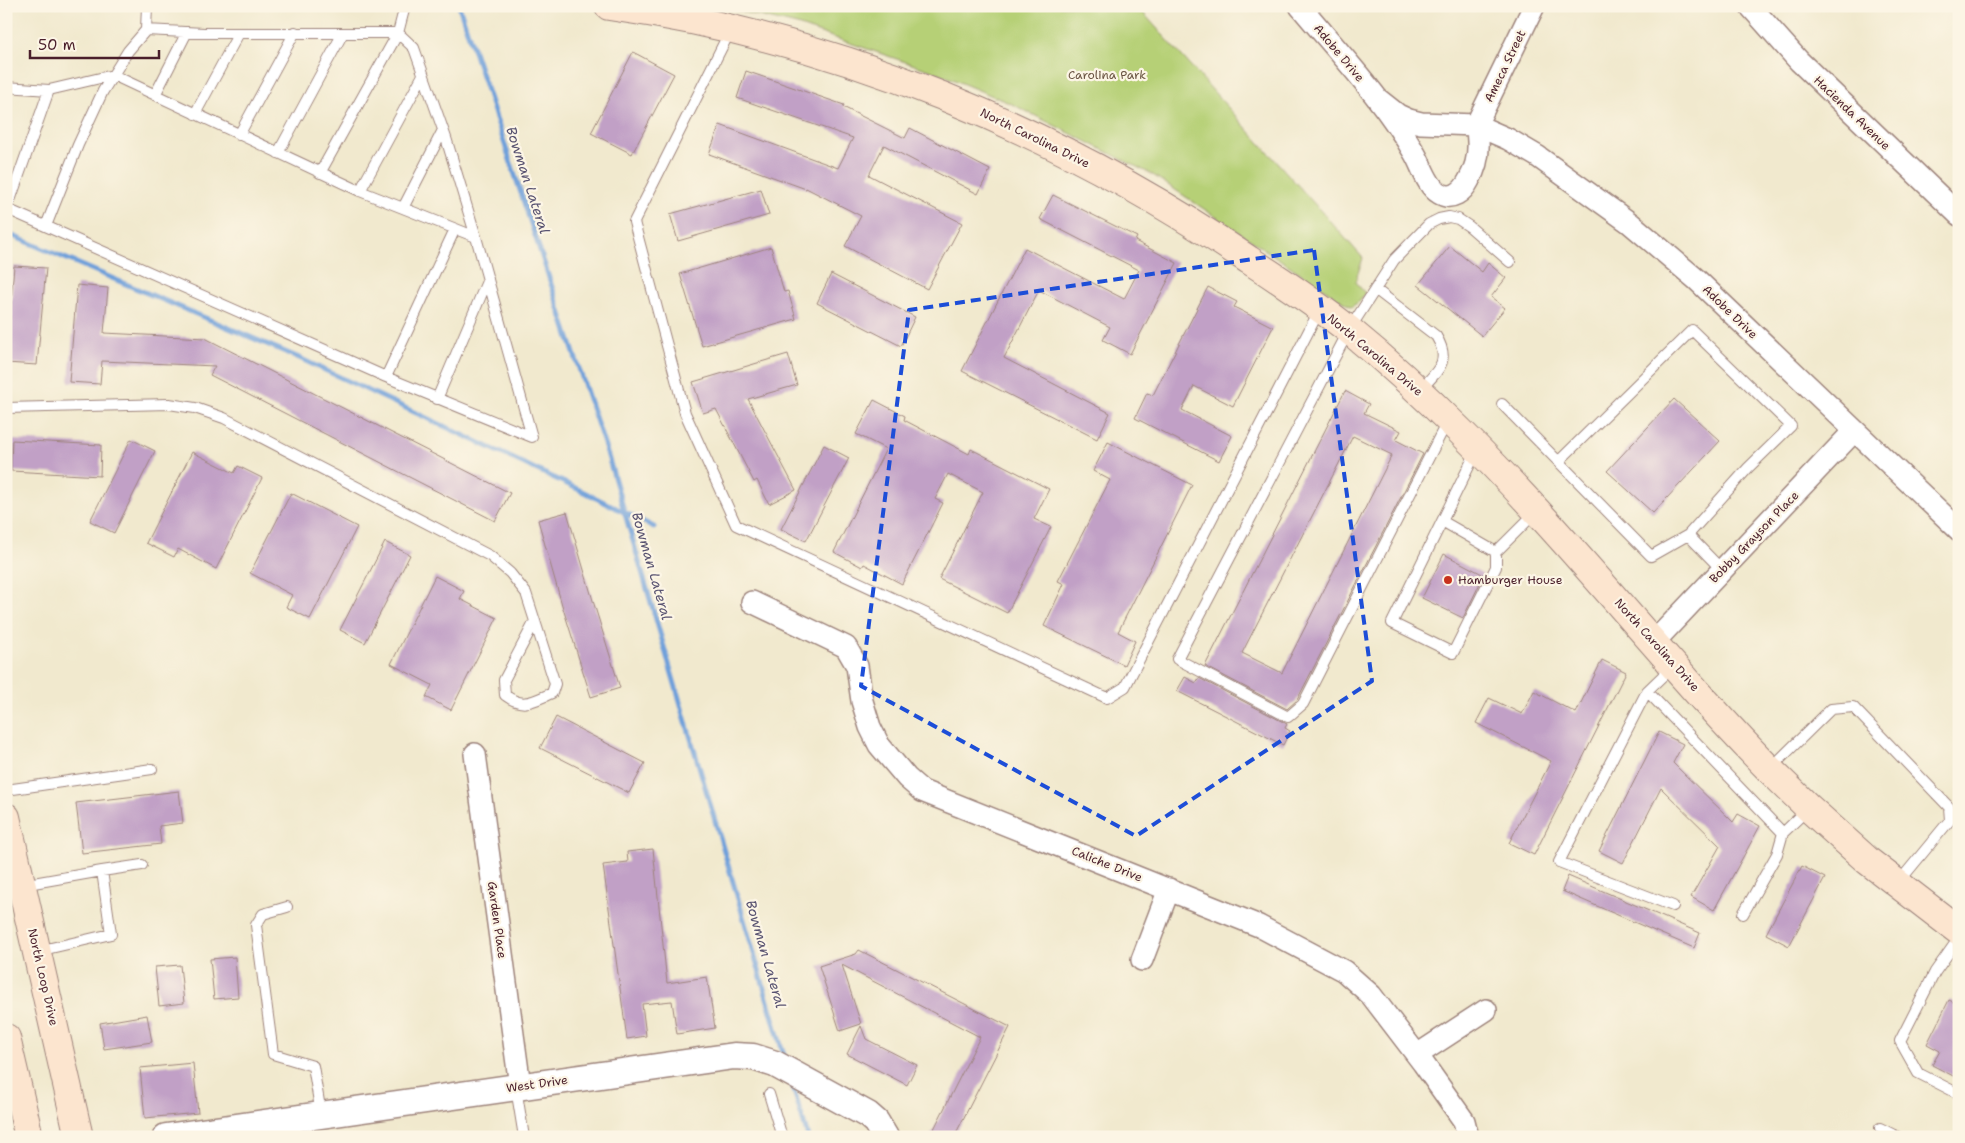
<svg xmlns="http://www.w3.org/2000/svg" width="1965" height="1143" viewBox="0 0 1965 1143" font-family="'Shantell Sans',sans-serif">
  <rect width="100%" height="100%" fill="#fcf5e5"/>
  <filter id="ink" filterUnits="userSpaceOnUse"><feTurbulence type="fractalNoise" baseFrequency=".02" numOctaves="2"/><feDisplacementMap in="SourceGraphic" scale="10" xChannelSelector="R" yChannelSelector="G"/><feConvolveMatrix kernelMatrix="1 2 1 2 8 2 1 2 1" color-interpolation-filters="sRGB"/></filter>
  <filter id="wash" filterUnits="userSpaceOnUse"><feTurbulence type="fractalNoise" baseFrequency=".0096" numOctaves="4" result="noise"/><feDisplacementMap in="SourceGraphic" scale="20" xChannelSelector="R" yChannelSelector="G"/><feGaussianBlur stdDeviation="1.12" result="paint"/><feColorMatrix in="noise" values="0 0 0 0 0 0 0 0 0 0 0 0 0 0 0 0 0 1.4 0 .05"/><feComposite in="paint" operator="in"/></filter>
  <g filter="url(#wash)">
    <rect width="100%" height="100%" fill="#f1e9ce"/>
    <path fill="#b6d076" stroke="#807850" d="M 719,6 L 1137,6 L 1363,258 L 1355,282 L 1365,293 L 1360,301 L 1351,307 L 1153,175 L 1014,105 L 938,73 L 797,25 Z"/>
    <g fill="none" stroke-linecap="round" stroke-linejoin="round">
      <path stroke="#70a0da" stroke-width="5" d="M 459,6 L 608,456 L 785,1059
        M 6,233 L 297,357 L 584,492 L 654,527
        M 792,1084 L 808,1137"/>
    </g>
    <g id="blocks">
      <path fill="#c1a0c6" fill-rule="evenodd" d="M 633,52 L 674,74 L 632,154 L 591,133 Z
        M 746,71 L 844,105 L 843,107 L 905,138 L 910,128 L 990,170 L 978,194 L 884,145 L 869,175 L 962,223 L 927,289 L 845,246 L 861,216 L 806,188 L 806,189 L 709,154 L 720,125 L 838,168 L 853,138 L 737,98 Z
        M 761,189 L 769,215 L 678,241 L 670,214 Z
        M 1053,195 L 1137,237 L 1135,241 L 1177,263 L 1130,354 L 1103,340 L 1110,327 L 1039,290 L 1004,358 L 1110,413 L 1097,439 L 962,371 L 1025,248 L 1124,299 L 1139,270 L 1040,219 Z
        M 1450,246 L 1482,272 L 1488,263 L 1506,278 L 1491,297 L 1505,308 L 1482,336 L 1418,285 Z
        M 771,247 L 784,292 L 788,291 L 796,319 L 702,346 L 680,274 Z
        M 14,266 L 46,268 L 37,365 L 6,363 Z
        M 831,274 L 915,317 L 901,346 L 817,303 Z
        M 77,285 L 108,288 L 104,333 L 205,338 L 510,493 L 495,521 L 210,375 L 215,366 L 102,361 L 100,384 L 69,382 Z
        M 1208,287 L 1237,302 L 1234,307 L 1273,327 L 1233,406 L 1194,386 L 1182,410 L 1232,436 L 1219,461 L 1135,418 L 1147,393 L 1153,395 Z
        M 788,354 L 797,385 L 748,399 L 796,490 L 769,504 L 757,480 L 754,482 L 716,409 L 703,413 L 693,382 Z
        M 1345,391 L 1369,404 L 1364,413 L 1401,431 L 1396,440 L 1423,454 L 1297,700 L 1287,709 L 1205,666 ZM 1353,436 L 1392,455 L 1282,673 L 1242,653 Z
        M 1674,399 L 1720,441 L 1653,513 L 1607,471 Z
        M 874,400 L 905,416 L 904,420 L 969,454 L 971,449 L 1049,489 L 1034,519 L 1051,527 L 1007,613 L 939,579 L 983,492 L 948,474 L 935,499 L 943,503 L 902,584 L 864,564 L 862,567 L 834,552 L 886,449 L 856,434 Z
        M 131,439 L 155,451 L 114,533 L 90,521 Z
        M 12,440 L 101,445 L 100,476 L 11,471 Z
        M 1108,442 L 1192,485 L 1118,632 L 1135,641 L 1124,665 L 1044,626 L 1064,584 L 1058,581 L 1110,480 L 1093,471 Z
        M 824,445 L 849,458 L 806,541 L 781,529 Z
        M 192,452 L 234,473 L 238,466 L 262,478 L 216,569 L 178,549 L 174,557 L 146,543 Z
        M 291,493 L 357,527 L 310,619 L 286,607 L 292,595 L 250,573 Z
        M 567,512 L 594,604 L 620,688 L 591,697 L 562,605 L 538,520 Z
        M 385,542 L 410,555 L 365,643 L 340,630 Z
        M 1444,554 L 1484,575 L 1463,618 L 1422,598 Z
        M 435,576 L 464,591 L 460,599 L 497,618 L 451,710 L 426,697 L 432,685 L 391,664 Z
        M 1602,660 L 1626,672 L 1534,855 L 1509,843 L 1551,761 L 1476,723 L 1489,698 L 1522,714 L 1534,691 L 1576,713 Z
        M 1185,677 L 1196,683 L 1199,678 L 1287,724 L 1285,728 L 1290,731 L 1283,745 L 1177,691 Z
        M 556,717 L 645,763 L 629,793 L 540,748 Z
        M 1659,732 L 1683,744 L 1673,763 L 1733,822 L 1738,814 L 1760,826 L 1714,910 L 1691,897 L 1720,846 L 1661,788 L 1623,863 L 1599,851 Z
        M 179,791 L 183,823 L 159,826 L 161,844 L 82,853 L 76,803 Z
        M 653,849 L 667,983 L 707,977 L 715,1028 L 677,1034 L 672,1001 L 642,1004 L 646,1036 L 627,1039 L 603,865 L 628,862 L 627,852 Z
        M 1802,866 L 1825,878 L 1789,946 L 1766,934 Z
        M 1568,876 L 1700,933 L 1694,948 L 1562,891 Z
        M 859,950 L 1010,1027 L 954,1137 L 930,1137 L 980,1037 L 842,965 L 861,1024 L 840,1031 L 819,966 L 856,954 Z
        M 235,957 L 238,997 L 214,999 L 210,959 Z
        M 180,965 L 184,1003 L 159,1006 L 155,967 Z
        M 1949,1000 L 1959,1005 L 1959,1079 L 1932,1065 L 1940,1051 L 1927,1044 Z
        M 147,1015 L 152,1042 L 104,1049 L 100,1023 Z
        M 861,1026 L 866,1039 L 917,1065 L 907,1085 L 847,1054 Z
        M 193,1063 L 198,1113 L 145,1118 L 140,1068 Z"/>
    </g>
  </g>
  <g filter="url(#ink)">
    <use href="#blocks" fill-opacity="0" stroke="#9e847c" stroke-width="1"/>
    <g fill="none" stroke-linecap="round" stroke-linejoin="round">
      <defs>
        <path id="service" d="M 730,31 L 634,222 L 685,413 L 736,525 L 1107,698 L 1125,687 L 1320,309
          M 6,87 L 49,90 L 7,209 L 386,377
          M 49,90 L 113,75 L 360,191 L 476,237 L 446,138 L 414,48 L 398,33 L 204,33 L 146,30
          M 155,95 L 187,32
          M 195,114 L 239,33
          M 239,135 L 295,32
          M 278,153 L 343,33
          M 320,173 L 398,33 L 405,6
          M 360,191 L 423,75
          M 403,208 L 443,130
          M 46,226 L 78,145 L 103,91 L 128,51 L 146,30 L 147,6
          M 455,229 L 386,377 L 532,437 L 476,237
          M 1375,289 L 1436,336 C 1452,362 1437,371 1420,390
          M 437,399 L 488,279
          M 1502,404 L 1651,556 L 1688,535
          M 6,408 L 169,404 L 195,408 L 224,418 L 490,556 L 510,573 L 526,593 L 555,684 L 552,693 C 533,701 523,709 505,695 L 504,680 L 535,621
          M 1448,420 L 1303,704 L 1288,717 L 1177,659 L 1349,330 L 1394,260 L 1429,224 L 1439,219 L 1449,217 L 1458,219 L 1470,227 L 1510,262
          M 1559,461 L 1692,330 L 1791,426 L 1748,468 L 1688,535 L 1722,570
          M 1442,521 L 1496,552 L 1496,567 L 1453,653 L 1392,623 C 1420,565 1449,508 1477,450
          M 1496,552 L 1536,512
          M 1672,667 L 1647,691 L 1559,862 L 1673,906
          M 1647,691 L 1783,833 L 1807,810
          M 1770,769 L 1831,709 L 1853,707 L 1949,807 L 1950,820 L 1898,883
          M 6,790 L 152,769
          M 22,885 L 102,871
          M 287,907 L 263,914 L 256,925 L 273,1054 L 313,1066 L 321,1114
          M 1743,914 L 1777,854 L 1783,833
          M 1959,938 L 1935,972 L 1900,1041 L 1918,1073 L 1959,1094
          M 38,951 L 111,934 L 102,871 L 142,865
          M 516,1088 L 524,1137
          M 769,1094 L 782,1137
          M 1880,1128 L 1898,1137"/>
        <path id="minor" d="M 1300,6 C 1340,54 1384,100 1415,154 C 1422,166 1427,186 1439,193 C 1452,201 1463,192 1469,180 C 1479,163 1480,144 1476,125
          M 1750,6 L 1799,61 L 1959,215
          M 1379,100 L 1398,115 L 1409,120 L 1421,123 L 1476,125 L 1508,139 L 1537,156 L 1630,223 L 1696,279 L 1959,530
          M 1476,125 L 1534,6
          M 752,602 L 846,647 L 857,666 L 862,701 L 870,727 L 879,745 L 907,778 L 922,791 L 1259,926 L 1344,971 L 1371,995 L 1423,1063 L 1464,1121 L 1468,1137
          M 1654,642 L 1854,431
          M 475,754 L 520,1086
          M 1142,960 L 1169,889
          M 1417,1055 L 1486,1010"/>
        <path id="tertiary" d="M 166,1137 L 734,1056 L 753,1057 L 775,1064 L 868,1115 L 876,1122 L 885,1137"/>
        <path id="secondary" d="M 609,6 C 839,38 1059,131 1249,260 C 1283,282 1317,305 1349,330 C 1387,361 1425,396 1460,431 C 1569,538 1662,660 1769,769 L 1809,808 L 1868,861 L 1959,931
          M 6,817 L 79,1137
          M 6,1038 L 29,1137"/>
      </defs>
      <use href="#service" stroke="#9e847c" stroke-width="12"/>
      <use href="#minor" stroke="#9e847c" stroke-width="24"/>
      <use href="#tertiary" stroke="#9e847c" stroke-width="29"/>
      <use href="#secondary" stroke="#9e847c" stroke-width="30"/>
      <use href="#service" stroke="#fff" stroke-width="10"/>
      <use href="#minor" stroke="#fff" stroke-width="21"/>
      <use href="#tertiary" stroke="#fff" stroke-width="26"/>
      <use href="#secondary" stroke="#fce5cf" stroke-width="28"/>
    </g>
  </g>
  <path fill="none" stroke="#1d4ed8" stroke-width="4" stroke-dasharray="10 6" stroke-linejoin="round" d="M 1314,250 L 1372,681 L 1136,836 L 861,686 L 909,310 Z"/>
  <circle fill="#c8321e" stroke="#fcf5e5" stroke-width="2" cx="1448" cy="580" r="5"/>
  <g text-anchor="middle" stroke-width="4.5" stroke-linejoin="round" paint-order="stroke">
    <g font-size="12" fill="#4a1f2b" stroke="#fcf5e5">
      <text transform="translate(1339 53) rotate(50)" y="4">Adobe Drive</text>
      <text transform="translate(1505 66) rotate(-64)" y="4">Ameca Street</text>
      <text transform="translate(1852 113) rotate(44)" y="4">Hacienda Avenue</text>
      <text transform="translate(1035 138) rotate(26)" y="4">North Carolina Drive</text>
      <text transform="translate(1730 312) rotate(44)" y="4">Adobe Drive</text>
      <text transform="translate(1375 355) rotate(40)" y="4">North Carolina Drive</text>
      <text transform="translate(1754 537) rotate(-46)" y="4">Bobby Grayson Place</text>
      <text transform="translate(1657 645) rotate(48)" y="4">North Carolina Drive</text>
      <text transform="translate(1107 864) rotate(22)" y="4">Caliche Drive</text>
      <text transform="translate(497 920) rotate(82)" y="4">Garden Place</text>
      <text transform="translate(43 977) rotate(77)" y="4">North Loop Drive</text>
      <text transform="translate(537 1084) rotate(-8)" y="4">West Drive</text>
    </g>
    <g font-size="12" fill="#6a5442" stroke="#fcf5e5">
      <text x="1107" y="79">Carolina Park</text>
    </g>
    <g font-size="12" fill="#4a1f2b" stroke="#fcf5e5" text-anchor="start">
      <text x="1458" y="584">Hamburger House</text>
    </g>
    <g font-size="14" font-style="italic" fill="#595371" stroke="#fcf5e5">
      <text transform="translate(528 180) rotate(72)" y="5">Bowman Lateral</text>
      <text transform="translate(652 566) rotate(74)" y="5">Bowman Lateral</text>
      <text transform="translate(766 954) rotate(74)" y="5">Bowman Lateral</text>
    </g>
  </g>
  <rect width="1965" height="1143" fill="none" stroke="#fcf5e5" stroke-width="25"/>
  <path d="M30 50v8h129v-8" fill="none" stroke="#4a1f2b" stroke-width="2.5"/>
  <text x="38" y="50" font-size="15" fill="#4a1f2b" stroke="#fcf5e5" stroke-width="4" paint-order="stroke">50 m</text>
</svg>
